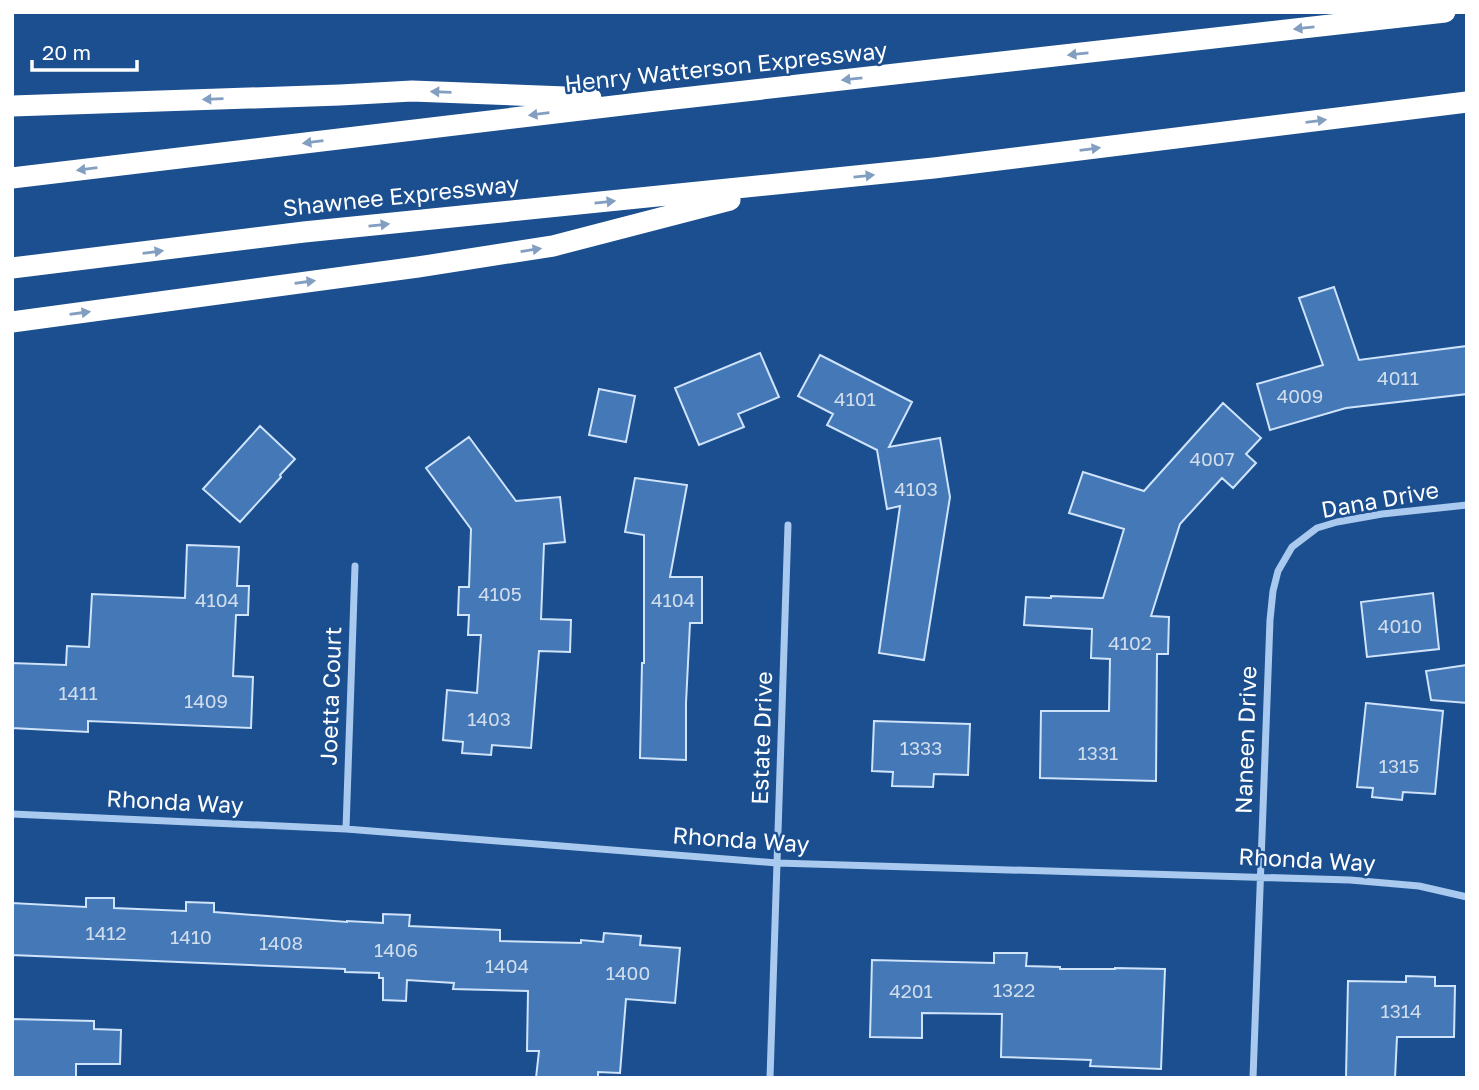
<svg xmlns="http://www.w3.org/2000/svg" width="1479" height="1090" viewBox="0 0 1479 1090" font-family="'Golos Text',sans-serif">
  <rect width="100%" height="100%" fill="#1b4f8f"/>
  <path fill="#4478b7" stroke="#cfe3fa" stroke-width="2" d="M 1334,287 L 1359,360 L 1467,346 L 1467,394 L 1346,408 L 1270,430 L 1257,384 L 1323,365 L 1299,298 Z
    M 760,353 L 779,397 L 738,414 L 744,427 L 699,445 L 675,388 Z
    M 820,355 L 912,402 L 889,447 L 940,438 L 950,497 L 924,660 L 879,653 L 900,506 L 887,509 L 877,450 L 827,425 L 833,414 L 798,396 Z
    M 599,389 L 635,396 L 626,442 L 589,435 Z
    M 1223,403 L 1261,438 L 1246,454 L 1256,463 L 1233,488 L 1222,478 L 1180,524 L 1151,616 L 1169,617 L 1168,654 L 1157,654 L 1156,781 L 1040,778 L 1041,711 L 1109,711 L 1110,659 L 1091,658 L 1092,629 L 1024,625 L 1026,597 L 1051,598 L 1051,596 L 1103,598 L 1124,529 L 1069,513 L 1083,472 L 1144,491 Z
    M 260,426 L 295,459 L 280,475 L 281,477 L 240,522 L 203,489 Z
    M 469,437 L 516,501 L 560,497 L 565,542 L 544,544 L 541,619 L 571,620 L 570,652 L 539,651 L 531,748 L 492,745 L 491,755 L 462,753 L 463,742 L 443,740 L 447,690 L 477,693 L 481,635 L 468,635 L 469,615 L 458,615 L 459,587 L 469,587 L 471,529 L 426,468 Z
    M 635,478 L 687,485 L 670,577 L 702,577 L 702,623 L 690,623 L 686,703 L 686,760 L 640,758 L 642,663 L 644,663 L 644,535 L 625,532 Z
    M 187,545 L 239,547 L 237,586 L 249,586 L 248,615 L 236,615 L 233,676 L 253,677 L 251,728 L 88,721 L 88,732 L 12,728 L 12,663 L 66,665 L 67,646 L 89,647 L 92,594 L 185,598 Z
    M 1433,593 L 1439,649 L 1367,657 L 1361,602 Z
    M 1467,665 L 1467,703 L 1431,700 L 1426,671 Z
    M 1366,703 L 1443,711 L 1435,794 L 1403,792 L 1402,800 L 1372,797 L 1373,788 L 1357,787 Z
    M 874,721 L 970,724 L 968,775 L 934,774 L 933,787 L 892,786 L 893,772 L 872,771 Z
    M 86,898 L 114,898 L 114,908 L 186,911 L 186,902 L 214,903 L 214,912 L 347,922 L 347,921 L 383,923 L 383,914 L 410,915 L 409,926 L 500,930 L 500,941 L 581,943 L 581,940 L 603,942 L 604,933 L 641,936 L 640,945 L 680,948 L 675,1003 L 626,999 L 620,1073 L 598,1072 L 598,1078 L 536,1078 L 539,1051 L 527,1051 L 528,991 L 453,989 L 454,983 L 407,980 L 406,1001 L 383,1000 L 383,978 L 379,978 L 379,973 L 345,972 L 345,969 L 12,955 L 12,903 L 86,907 Z
    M 994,953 L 1027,953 L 1026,966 L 1060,967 L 1060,969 L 1115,969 L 1115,968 L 1165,969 L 1161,1069 L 1090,1066 L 1091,1060 L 1001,1057 L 1002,1014 L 922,1013 L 922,1038 L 870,1037 L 872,960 L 994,963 Z
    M 1406,976 L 1435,977 L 1435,986 L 1455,986 L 1454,1037 L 1397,1037 L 1395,1078 L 1346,1078 L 1348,981 L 1406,982 Z
    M 12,1019 L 94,1021 L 94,1029 L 121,1030 L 120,1064 L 76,1064 L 76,1078 L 12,1078 Z"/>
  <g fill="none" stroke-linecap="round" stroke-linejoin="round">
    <path stroke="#a9c9ee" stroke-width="7" d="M 12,814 L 346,829 L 777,863 L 1350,880 L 1419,886 L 1467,897
      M 346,829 L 355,566
      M 770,1078 L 788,525
      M 1253,1078 L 1270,620 L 1273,591 L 1278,571 L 1292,547 L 1317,528 L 1337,522 L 1382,514 L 1467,505"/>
    <path stroke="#fff" stroke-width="21" d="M 12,106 L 340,95 L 412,91 L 591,98
      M 12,178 L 656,101 L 1445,12
      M 12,268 L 304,232 L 934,168 L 1467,102
      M 12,322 L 418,267 L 553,246 L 730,200"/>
  </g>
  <defs><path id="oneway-solid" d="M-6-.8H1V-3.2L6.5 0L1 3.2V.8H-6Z" transform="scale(1.75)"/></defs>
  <g fill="#829ec1">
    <use href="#oneway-solid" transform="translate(1304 28) rotate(174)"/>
    <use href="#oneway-solid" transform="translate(1078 54) rotate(174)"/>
    <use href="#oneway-solid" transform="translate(852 79) rotate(174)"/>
    <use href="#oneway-solid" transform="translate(441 92) rotate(-178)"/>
    <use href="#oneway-solid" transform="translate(213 99) rotate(178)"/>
    <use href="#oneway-solid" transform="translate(539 114) rotate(173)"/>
    <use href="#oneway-solid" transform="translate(1316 121) rotate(-7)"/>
    <use href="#oneway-solid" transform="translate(313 142) rotate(173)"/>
    <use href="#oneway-solid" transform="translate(1090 149) rotate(-7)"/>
    <use href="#oneway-solid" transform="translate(87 169) rotate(173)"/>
    <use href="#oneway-solid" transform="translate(864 176) rotate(-6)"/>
    <use href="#oneway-solid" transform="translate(605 202) rotate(-6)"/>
    <use href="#oneway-solid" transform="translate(379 225) rotate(-6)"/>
    <use href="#oneway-solid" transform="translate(531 250) rotate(-9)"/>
    <use href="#oneway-solid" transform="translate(153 252) rotate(-7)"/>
    <use href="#oneway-solid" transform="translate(305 282) rotate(-8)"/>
    <use href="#oneway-solid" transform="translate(80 313) rotate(-8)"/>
  </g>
  <g text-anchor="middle" stroke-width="5" stroke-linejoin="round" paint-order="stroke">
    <g font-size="19" fill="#d0dded">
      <text x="1398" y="385">4011</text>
      <text x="1300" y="403">4009</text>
      <text x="855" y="406">4101</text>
      <text x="1212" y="466">4007</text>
      <text x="916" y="496">4103</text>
      <text x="500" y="601">4105</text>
      <text x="217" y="607">4104</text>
      <text x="673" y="607">4104</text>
      <text x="1400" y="633">4010</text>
      <text x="1130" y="650">4102</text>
      <text x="78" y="700">1411</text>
      <text x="206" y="708">1409</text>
      <text x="489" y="726">1403</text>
      <text x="921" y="755">1333</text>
      <text x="1098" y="760">1331</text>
      <text x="1399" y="773">1315</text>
      <text x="106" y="940">1412</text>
      <text x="191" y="944">1410</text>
      <text x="281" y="950">1408</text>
      <text x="396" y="957">1406</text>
      <text x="507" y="973">1404</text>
      <text x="628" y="980">1400</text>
      <text x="1014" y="997">1322</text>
      <text x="911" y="998">4201</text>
      <text x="1401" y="1018">1314</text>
    </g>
    <g font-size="23" fill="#fff" stroke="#1b4f8f">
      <text transform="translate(726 67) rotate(-6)" y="8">Henry Watterson Expressway</text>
      <text transform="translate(401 196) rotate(-6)" y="8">Shawnee Expressway</text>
      <text transform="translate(1380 500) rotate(-10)" y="8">Dana Drive</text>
      <text transform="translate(331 696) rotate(-88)" y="8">Joetta Court</text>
      <text transform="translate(762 738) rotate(-88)" y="8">Estate Drive</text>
      <text transform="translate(1246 740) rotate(-88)" y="8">Naneen Drive</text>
      <text transform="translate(175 802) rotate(3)" y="8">Rhonda Way</text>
      <text transform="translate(741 840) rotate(4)" y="8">Rhonda Way</text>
      <text transform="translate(1307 860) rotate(3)" y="8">Rhonda Way</text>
    </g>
  </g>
  <rect width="1479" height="1090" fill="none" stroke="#ffffff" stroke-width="28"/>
  <path d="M32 60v10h105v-10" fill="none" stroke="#ffffff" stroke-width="3.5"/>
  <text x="42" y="60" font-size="21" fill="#ffffff" stroke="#1b4f8f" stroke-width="5" paint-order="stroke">20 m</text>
</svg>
